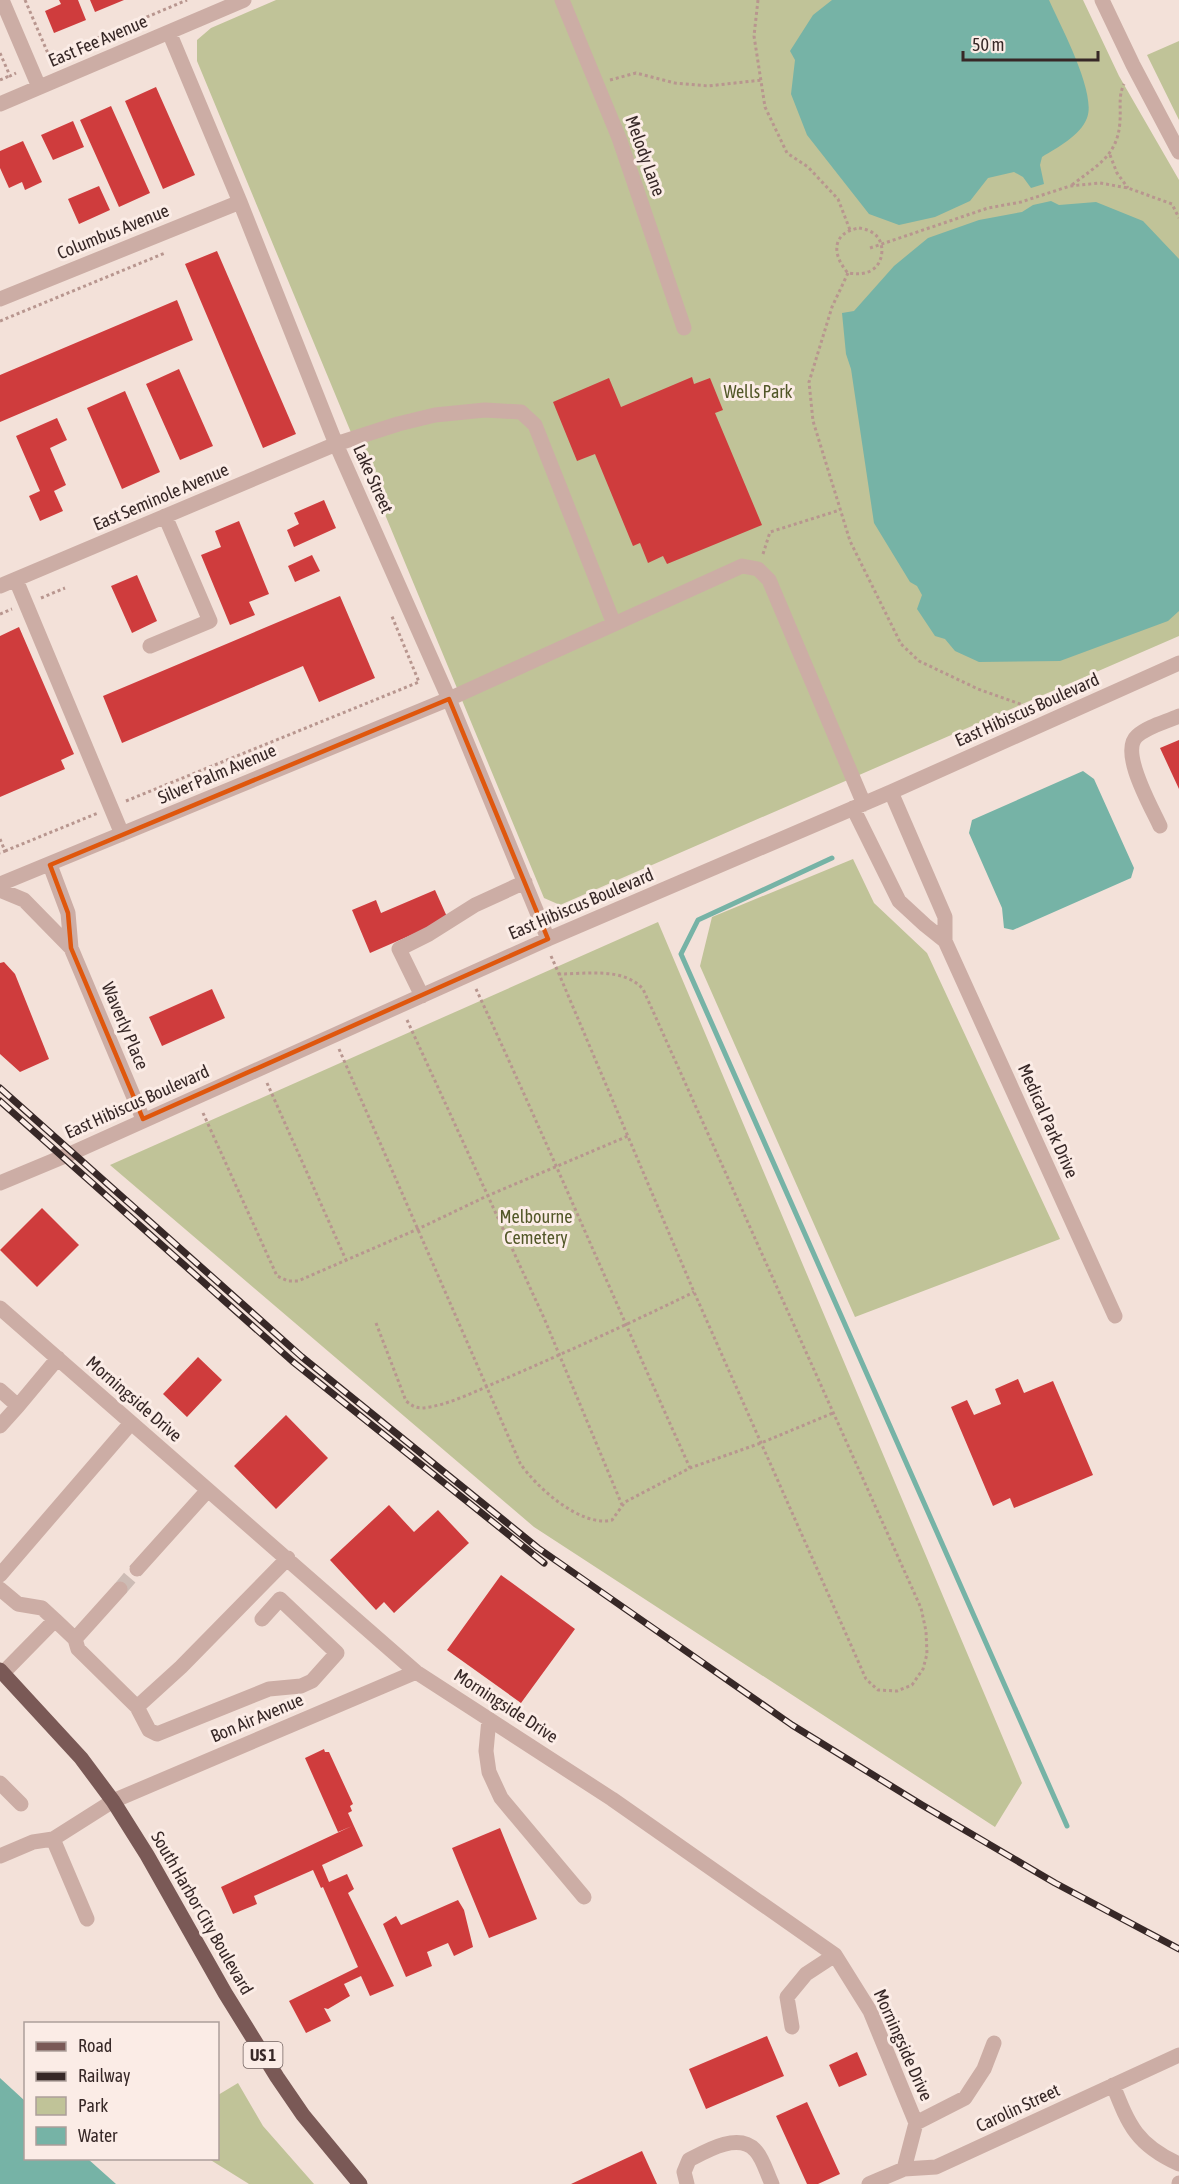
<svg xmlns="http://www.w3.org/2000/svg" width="1179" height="2184" viewBox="0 0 1179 2184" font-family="'Asap Condensed',sans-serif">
  <rect width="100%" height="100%" fill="#f3e1d9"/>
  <path fill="#c0c398" d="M 276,0 L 1083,0 L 1119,76 L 1179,180 L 1179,636 L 560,905 L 544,898 L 197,61 L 197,40 L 211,28 Z
    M 1179,41 L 1179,120 L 1147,55 Z
    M 853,859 L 874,903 L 927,953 L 1060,1239 L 855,1317 L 700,966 L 712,917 Z
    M 658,922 L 1022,1783 L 995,1827 L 534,1527 L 110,1165 Z
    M 238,2083 L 263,2126 L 314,2184 L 249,2184 L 209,2159 L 218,2158 L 218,2095 Z"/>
  <path fill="#76b3a6" d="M 832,0 L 1049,0 C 1060,25 1097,93 1087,118 C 1080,136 1058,147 1042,157 L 1040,165 L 1044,184 L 1031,188 L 1023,177 L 1014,172 L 988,178 L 970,201 L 935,217 L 899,225 L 869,214 L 807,135 L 791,94 L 795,60 L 790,51 L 813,15 Z
    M 1051,201 L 1059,205 L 1096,202 L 1143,221 L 1179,259 L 1179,611 L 1168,621 L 1060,661 L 979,662 L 955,651 L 945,639 L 935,636 L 917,609 L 922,595 L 917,586 L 910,582 L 874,523 L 851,369 L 846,354 L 842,313 L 854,311 L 894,266 L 928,238 L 979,220 L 1022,212 L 1033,205 Z
    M 1083,771 L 1094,779 L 1134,868 L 1131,878 L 1013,930 L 1004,928 L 1002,908 L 969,833 L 972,820 Z
    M 0,2078 L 25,2101 L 26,2158 L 88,2159 L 116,2184 L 0,2184 Z"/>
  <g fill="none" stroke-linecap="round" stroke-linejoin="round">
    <path stroke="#76b3a6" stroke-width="5" d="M 832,858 L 698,920 L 681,954 L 1067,1826"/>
  </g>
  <path fill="#cf3c3d" d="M 59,0 L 78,0 L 86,20 L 54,33 L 45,11 L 61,4 Z
    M 90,0 L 124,0 L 95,12 Z
    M 156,87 L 195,175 L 163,189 L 125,101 Z
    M 111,106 L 150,193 L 119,207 L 80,120 Z
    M 73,121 L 84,147 L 53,160 L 41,135 Z
    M 23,141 L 42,182 L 25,190 L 22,182 L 9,188 L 0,168 L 0,151 Z
    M 99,186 L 110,210 L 79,224 L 68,199 Z
    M 217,251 L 296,434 L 263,448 L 185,264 Z
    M 177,300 L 193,340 L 0,422 L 0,375 Z
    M 179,369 L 213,446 L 180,460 L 146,384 Z
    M 692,377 L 694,384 L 710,378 L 723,410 L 715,413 L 762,525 L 667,564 L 663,556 L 648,563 L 640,543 L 633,546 L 595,454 L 577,461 L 553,402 L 609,378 L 621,407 Z
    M 125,391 L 160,472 L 122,489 L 87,408 Z
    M 57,418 L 67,440 L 50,448 L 66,485 L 54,491 L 63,511 L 40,521 L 29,496 L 40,491 L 16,436 Z
    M 324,500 L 336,528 L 294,547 L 287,530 L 299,524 L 294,513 Z
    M 239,521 L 269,594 L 249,602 L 255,615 L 230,625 L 201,555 L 221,547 L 215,531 Z
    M 312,555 L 320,571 L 295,582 L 288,566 Z
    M 137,575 L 157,621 L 132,633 L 111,586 Z
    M 340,596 L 375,678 L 319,702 L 303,666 L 122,743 L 103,696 Z
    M 19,627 L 74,754 L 61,760 L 65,769 L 0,797 L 0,636 Z
    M 1179,740 L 1179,789 L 1160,748 Z
    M 435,890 L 448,919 L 370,953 L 352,910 L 376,900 L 381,913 Z
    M 4,962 L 15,974 L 49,1059 L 20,1072 L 0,1054 L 0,963 Z
    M 212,989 L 225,1018 L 162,1046 L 149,1017 Z
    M 42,1208 L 79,1245 L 37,1287 L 0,1250 Z
    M 198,1357 L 222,1380 L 187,1417 L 163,1394 Z
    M 1018,1379 L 1024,1393 L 1053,1381 L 1093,1475 L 1014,1508 L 1010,1498 L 993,1506 L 951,1407 L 967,1400 L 974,1415 L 1001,1404 L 995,1389 Z
    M 286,1415 L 328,1458 L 276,1509 L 234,1466 Z
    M 389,1505 L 414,1532 L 438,1510 L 469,1543 L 394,1613 L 384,1602 L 376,1610 L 330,1560 Z
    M 501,1575 L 575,1629 L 521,1703 L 447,1650 Z
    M 324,1749 L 325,1752 L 329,1752 L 353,1804 L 350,1806 L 352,1811 L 348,1813 L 363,1846 L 322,1865 L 329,1882 L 347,1874 L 354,1889 L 348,1893 L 394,1986 L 370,1996 L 361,1976 L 344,1984 L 350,1996 L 328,2009 L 324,2008 L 331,2021 L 306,2033 L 289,2001 L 358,1967 L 323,1887 L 321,1888 L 313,1870 L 254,1896 L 257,1904 L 233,1914 L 221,1887 L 352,1826 L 338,1832 L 305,1758 Z
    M 500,1828 L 537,1919 L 489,1938 L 452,1848 Z
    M 458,1900 L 464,1910 L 473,1947 L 454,1956 L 448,1943 L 427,1952 L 432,1966 L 406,1977 L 383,1924 L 396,1916 L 401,1925 Z
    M 767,2036 L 784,2076 L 706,2109 L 689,2069 Z
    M 857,2052 L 867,2075 L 839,2087 L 829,2065 Z
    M 807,2102 L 840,2174 L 818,2184 L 807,2184 L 776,2116 Z
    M 642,2151 L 657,2184 L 571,2184 Z"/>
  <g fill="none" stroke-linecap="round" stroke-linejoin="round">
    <path stroke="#cdbcb5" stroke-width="15" stroke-dasharray="15 8" stroke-linecap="butt" d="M 120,1589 L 137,1569"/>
    <path stroke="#b8968f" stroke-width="3" stroke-dasharray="3 3" stroke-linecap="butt" d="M 25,0 L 50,58 L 187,0
      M 758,0 L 754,36 L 765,107 L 787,153 L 808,167 L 838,199 L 850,230
      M 0,53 L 10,76 L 16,73
      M 0,80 L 9,76
      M 610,80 L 636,73 L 675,83 L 708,86 L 762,80
      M 1110,155 L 1117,173 L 1128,188
      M 1072,185 C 1097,165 1118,156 1120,121 C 1121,107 1118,97 1124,84
      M 859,228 C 864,229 869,230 873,233 C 886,241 884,263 872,270 C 864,275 857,274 848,273 C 832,255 831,233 859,228 Z
      M 870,248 L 988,208 L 1021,202 L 1070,186 L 1100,183 L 1128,188 L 1172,204 L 1179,218
      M 848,273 L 832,307 L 809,382 L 813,421 L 850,541 L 901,644 L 919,661 L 978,689 L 1037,710
      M 0,321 L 165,253
      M 763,554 L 770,532 L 840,510
      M 41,598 L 65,588
      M 0,614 L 12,609
      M 126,801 L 419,682 L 391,614
      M 0,839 L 5,851 L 0,853
      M 5,851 L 98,813
      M 551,956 L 559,974 L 694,1292 L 866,1679 L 878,1690 L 897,1691 L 912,1685 L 923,1669 L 927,1654 L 926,1631 L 921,1608 L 643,989 C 623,967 587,974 559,974
      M 476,989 C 550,1148 618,1309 690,1468
      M 407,1020 L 544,1318 L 622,1505
      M 339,1049 L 520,1463 C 535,1486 581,1528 612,1520 L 625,1502 L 690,1468 L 761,1443 L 833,1413
      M 267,1083 L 346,1260
      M 203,1113 L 277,1276 L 288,1281 L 298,1281 L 418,1229 L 487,1196 L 628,1136
      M 376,1323 L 406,1401 C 411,1405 415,1408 422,1408 C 449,1406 484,1387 509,1377 C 571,1350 633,1322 694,1292"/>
    <path stroke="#ccada5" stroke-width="15" d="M 2,0 L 39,87
      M 562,0 L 619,138 L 684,328
      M 1102,0 L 1133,65 L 1179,152
      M 169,32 L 240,202 L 336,444 L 449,699 L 548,939
      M 0,104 L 244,0
      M 0,299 L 240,202
      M 16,580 L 122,834
      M 0,586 L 336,444 L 398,424 L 435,415 L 485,410 L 521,412 L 535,425 L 614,624
      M 150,646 L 210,621 L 165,516
      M 891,792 L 945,917 L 945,941 L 1115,1316
      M 853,808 L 899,901 L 925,925 L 945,941
      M 1160,826 C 1152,808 1119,752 1137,736 C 1148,726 1166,722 1179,716
      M 50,865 L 68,913 L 71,948 L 143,1119
      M 0,884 L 449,699 L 742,566 L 758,569 L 769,580 L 864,804
      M 0,890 L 24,900 L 71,948
      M 422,996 L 399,949 L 429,934 L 475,905 L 525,882
      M 0,1183 L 72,1153 L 548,939 L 891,792 L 1179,663
      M 0,1308 L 416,1672 L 612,1799 L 835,1955 L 870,2011 L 916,2123 L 904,2169
      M 0,1390 L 18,1406 L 58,1358
      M 0,1426 L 18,1406
      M 137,1569 L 208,1490
      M 0,1575 L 131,1423
      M 0,1589 L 18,1604 L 42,1608 L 55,1620
      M 75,1639 L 78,1649 L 137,1707 L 181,1667 L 288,1558
      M 3,1673 L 55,1620 L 75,1639 L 120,1589
      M 137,1707 L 149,1730 L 157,1734 L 269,1689 L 301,1686 L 312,1681 L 337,1653 L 280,1599 L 262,1619
      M 489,1719 L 486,1751 L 489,1772 L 501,1798 L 584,1897
      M 0,1783 L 21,1804
      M 53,1839 L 87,1919
      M 0,1856 L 33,1842 L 53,1839 L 113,1801 L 416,1672
      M 792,2027 L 787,1997 L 806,1974 L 835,1955
      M 1113,2085 C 1129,2126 1137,2145 1179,2164
      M 916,2123 L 965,2098 L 984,2069 L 994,2043
      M 687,2184 L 684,2172 L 689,2160 C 706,2151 738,2132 755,2150 C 763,2158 767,2174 772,2184
      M 869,2184 L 904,2169 L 936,2167 L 1179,2055
      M 1179,2184 L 1179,2183"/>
    <path stroke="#7a5956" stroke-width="15" d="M 0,1670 L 81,1758 L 113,1801 L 147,1855 L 225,1993 L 277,2077 L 303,2115 L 360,2184"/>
    <defs>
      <path id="rail" d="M 0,1088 L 302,1357 L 538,1548 L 792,1725 L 922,1805 L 1055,1883 L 1179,1949
        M 0,1101 L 292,1361 L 544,1563"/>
    </defs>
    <use href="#rail" stroke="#372827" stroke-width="7"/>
    <use href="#rail" stroke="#fbece6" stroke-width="4.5" stroke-dasharray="14" stroke-linecap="butt"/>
  </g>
  <path fill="none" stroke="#df570d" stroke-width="4.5" stroke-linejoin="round" d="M 449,699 L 548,939 L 143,1119 L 71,948 L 68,913 L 50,865 Z"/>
  <g text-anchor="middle" stroke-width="6" stroke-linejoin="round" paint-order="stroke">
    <rect fill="#fbece6" stroke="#726360" stroke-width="1.5" x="243.5" y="2042" width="39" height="26" rx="4.5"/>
    <g font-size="16" font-weight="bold" fill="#372827">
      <text x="263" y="2061">US 1</text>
    </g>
    <g font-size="18" fill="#372827" stroke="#fbece6">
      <text transform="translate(98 41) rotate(-23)" y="6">East Fee Avenue</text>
      <text transform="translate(645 156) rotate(70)" y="6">Melody Lane</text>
      <text transform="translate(113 232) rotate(-22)" y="6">Columbus Avenue</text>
      <text transform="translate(373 479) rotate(66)" y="6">Lake Street</text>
      <text transform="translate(161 497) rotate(-23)" y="6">East Seminole Avenue</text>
      <text transform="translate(1027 710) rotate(-24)" y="6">East Hibiscus Boulevard</text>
      <text transform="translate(217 774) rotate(-23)" y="6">Silver Palm Avenue</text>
      <text transform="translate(581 904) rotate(-23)" y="6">East Hibiscus Boulevard</text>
      <text transform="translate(125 1026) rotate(67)" y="6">Waverly Place</text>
      <text transform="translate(137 1102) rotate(-24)" y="6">East Hibiscus Boulevard</text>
      <text transform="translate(1048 1121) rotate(66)" y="6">Medical Park Drive</text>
      <text transform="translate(134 1399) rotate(41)" y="6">Morningside Drive</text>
      <text transform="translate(506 1706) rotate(33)" y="6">Morningside Drive</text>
      <text transform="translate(257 1718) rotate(-23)" y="6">Bon Air Avenue</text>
      <text transform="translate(202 1913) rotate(60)" y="6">South Harbor City Boulevard</text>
      <text transform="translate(903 2045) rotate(66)" y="6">Morningside Drive</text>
      <text transform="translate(1018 2108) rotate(-25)" y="6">Carolin Street</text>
    </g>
    <g font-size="18" fill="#525728" stroke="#fbece6">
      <text x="758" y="398">Wells Park</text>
      <text x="536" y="1223">Melbourne<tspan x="536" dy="21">Cemetery</tspan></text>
    </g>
  </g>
  <rect x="24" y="2022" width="195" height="138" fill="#fbece6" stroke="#ad9e9a" stroke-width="1.5"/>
  <rect x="36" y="2042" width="30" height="9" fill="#7a5956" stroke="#ad9e9a" stroke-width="1.5"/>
  <text x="78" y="2052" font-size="18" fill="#372827">Road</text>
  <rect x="36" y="2072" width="30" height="9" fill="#372827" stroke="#ad9e9a" stroke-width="1.5"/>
  <text x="78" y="2082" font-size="18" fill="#372827">Railway</text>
  <rect x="36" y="2097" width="30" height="18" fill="#c0c398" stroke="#ad9e9a" stroke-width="1.5"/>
  <text x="78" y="2112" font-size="18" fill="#372827">Park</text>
  <rect x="36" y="2127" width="30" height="18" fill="#76b3a6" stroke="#ad9e9a" stroke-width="1.5"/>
  <text x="78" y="2142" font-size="18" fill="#372827">Water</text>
  <path d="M963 51v9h135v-9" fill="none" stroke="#372827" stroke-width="3"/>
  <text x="972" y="51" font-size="18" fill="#372827" stroke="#fbece6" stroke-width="4.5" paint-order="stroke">50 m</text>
</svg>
